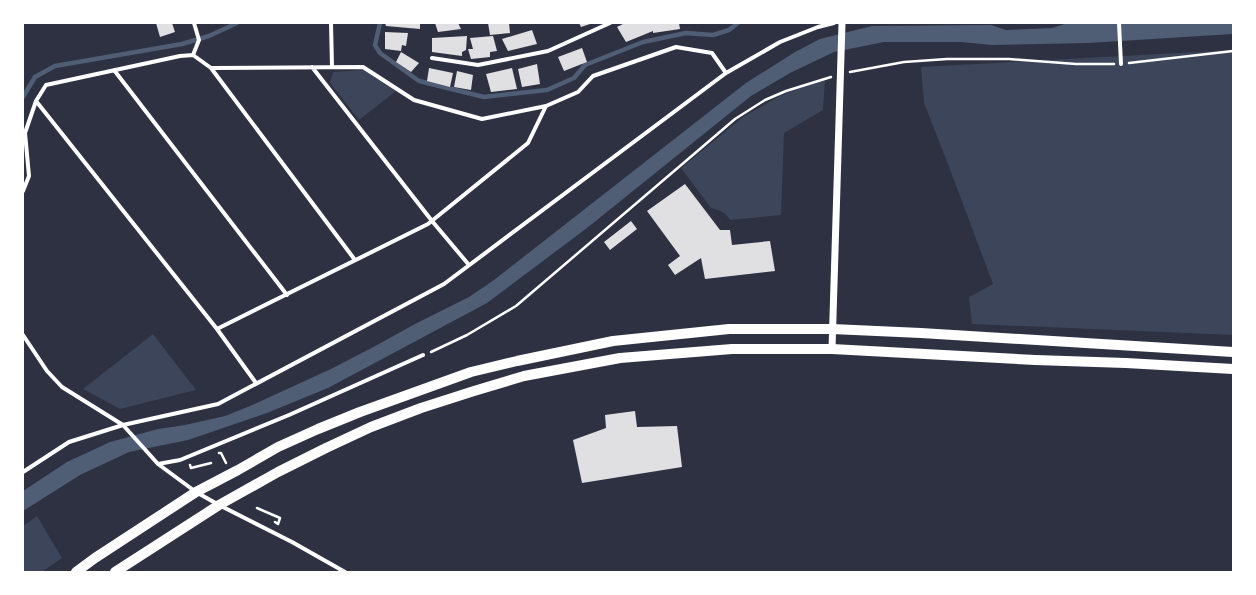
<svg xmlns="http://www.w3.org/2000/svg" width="1256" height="595" viewBox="0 0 1256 595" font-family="'IBM Plex Serif',serif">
  <rect width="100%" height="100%" fill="#2d3142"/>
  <path fill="#3c4559" d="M 1233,50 L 1233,335 L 972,324 L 969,297 L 993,284 L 951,172 L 924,103 L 921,67 Z
    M 364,70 L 396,91 L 359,120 L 330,83 L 333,72 Z
    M 825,78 L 823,110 L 784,133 L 781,215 L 730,220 C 725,212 720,210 711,208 L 681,168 L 743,117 L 782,95 Z
    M 153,334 L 196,390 L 120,409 L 83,389 Z
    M 37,516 L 62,558 L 42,572 L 23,572 L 23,526 Z"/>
  <path fill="#4f5d75" d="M 1068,23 L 1233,23 L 1233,34 L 1088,43 L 992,45 L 961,42 L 884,42 L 834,52 L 790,73 L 751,96 L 587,228 L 487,303 L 328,388 L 267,413 L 188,440 L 129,452 L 80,475 L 23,511 L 23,491 L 67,462 L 110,442 L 158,429 L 185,425 L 225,416 L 250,406 L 333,368 L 377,345 L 415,324 L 469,297 L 494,280 L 746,83 L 795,52 L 820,39 L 872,26 L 991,25 L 1006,30 L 1052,28 Z"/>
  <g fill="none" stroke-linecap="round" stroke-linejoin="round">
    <path stroke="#4f5d75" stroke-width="4.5" d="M 380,23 L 375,45 L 380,53 L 419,81 L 484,97 L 547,90 L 574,78 L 585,65 L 643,42 L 686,33 L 713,35 L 729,30 L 738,23
      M 23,97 L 35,77 L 55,66 L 182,44 L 209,36 L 237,23"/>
  </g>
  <path fill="#e0e0e3" d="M 156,23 L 172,23 L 175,32 L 160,37 Z
    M 385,23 L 420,23 L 420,29 L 386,26 Z
    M 435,23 L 458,23 L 461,29 L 438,32 Z
    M 488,23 L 509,23 L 510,33 L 490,35 Z
    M 579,23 L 593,23 L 581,27 Z
    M 625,23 L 679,23 L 680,29 L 653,33 L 653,31 L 626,42 L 617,27 Z
    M 532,30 L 537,44 L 508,51 L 502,39 Z
    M 385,32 L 408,33 L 406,46 L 402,45 L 401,51 L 385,49 Z
    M 467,36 L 466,50 L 462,52 L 462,56 L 432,52 L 432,38 Z
    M 493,36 L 497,51 L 490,52 L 490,57 L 471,59 L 468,49 L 473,49 L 470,38 Z
    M 582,48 L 587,62 L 564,71 L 558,57 Z
    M 401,52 L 419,63 L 411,72 L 396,62 Z
    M 537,64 L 540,84 L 522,87 L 518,69 Z
    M 429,68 L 453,73 L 450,87 L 427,81 Z
    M 512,68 L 517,89 L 491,92 L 486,74 Z
    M 457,71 L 473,75 L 471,90 L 454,87 Z
    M 685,184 L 720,230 L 730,230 L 732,245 L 770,241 L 775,271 L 705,279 L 701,258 L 675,275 L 668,265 L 680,256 L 647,211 Z
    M 631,221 L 637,229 L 610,250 L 604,242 Z
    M 635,411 L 637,427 L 677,426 L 682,467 L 582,483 L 573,440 L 606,428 L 605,415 Z"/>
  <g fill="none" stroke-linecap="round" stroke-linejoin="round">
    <path stroke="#fff" stroke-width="2.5" d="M 1129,63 L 1233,51
      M 850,72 L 904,62 L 947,59 L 1009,59 L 1076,64 L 1114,64
      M 431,352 L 467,335 L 516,306 L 735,119 L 765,100 L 786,91 L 831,77
      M 219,453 L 221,453 L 226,463
      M 190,465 L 191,468 L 211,463
      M 257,508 L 280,518 L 278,524 L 275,522"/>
    <path stroke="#fff" stroke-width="4" d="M 331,23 L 332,67
      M 1119,23 L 1121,64
      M 193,55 L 199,40 L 194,23
      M 432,58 L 478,65 L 548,51 L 610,23
      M 312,67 L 432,221 L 469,265
      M 211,68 L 363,67 L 414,100 L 482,119 L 546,106 L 578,92 L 593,76 L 676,47 L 712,53 L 726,73
      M 114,70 L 287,295
      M 36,101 L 217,329 L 256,383
      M 23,191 L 29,176 L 25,133 L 36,101 L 46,85 L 180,56 L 193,55 L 211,68 L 355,260
      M 217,329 L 428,224 L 528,143 L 546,106
      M 23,335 L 47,371 L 62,387 L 123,425 L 158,464 L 196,492 L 219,505 L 292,542 L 345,572
      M 158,464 L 180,460 L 289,415 L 423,355
      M 23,472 L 69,442 L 123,425 L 218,404 L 444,284 L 726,73 L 780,42 L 818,27 L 834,23"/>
    <path stroke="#fff" stroke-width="7" d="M 832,349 L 842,23"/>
    <path stroke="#fff" stroke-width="10" d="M 76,572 L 95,558 L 196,492 L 238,470 L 278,447 L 318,429 L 360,412 L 471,372 L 517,361 L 613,341 L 729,329 L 832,329 L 921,333 L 1233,352
      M 115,572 L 219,505 L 278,472 L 326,448 L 371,427 L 421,408 L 474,391 L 524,376 L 620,358 L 732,349 L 832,349 L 1035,360 L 1126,363 L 1233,369"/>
  </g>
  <rect width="1256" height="595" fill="none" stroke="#ffffff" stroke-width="48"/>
</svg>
